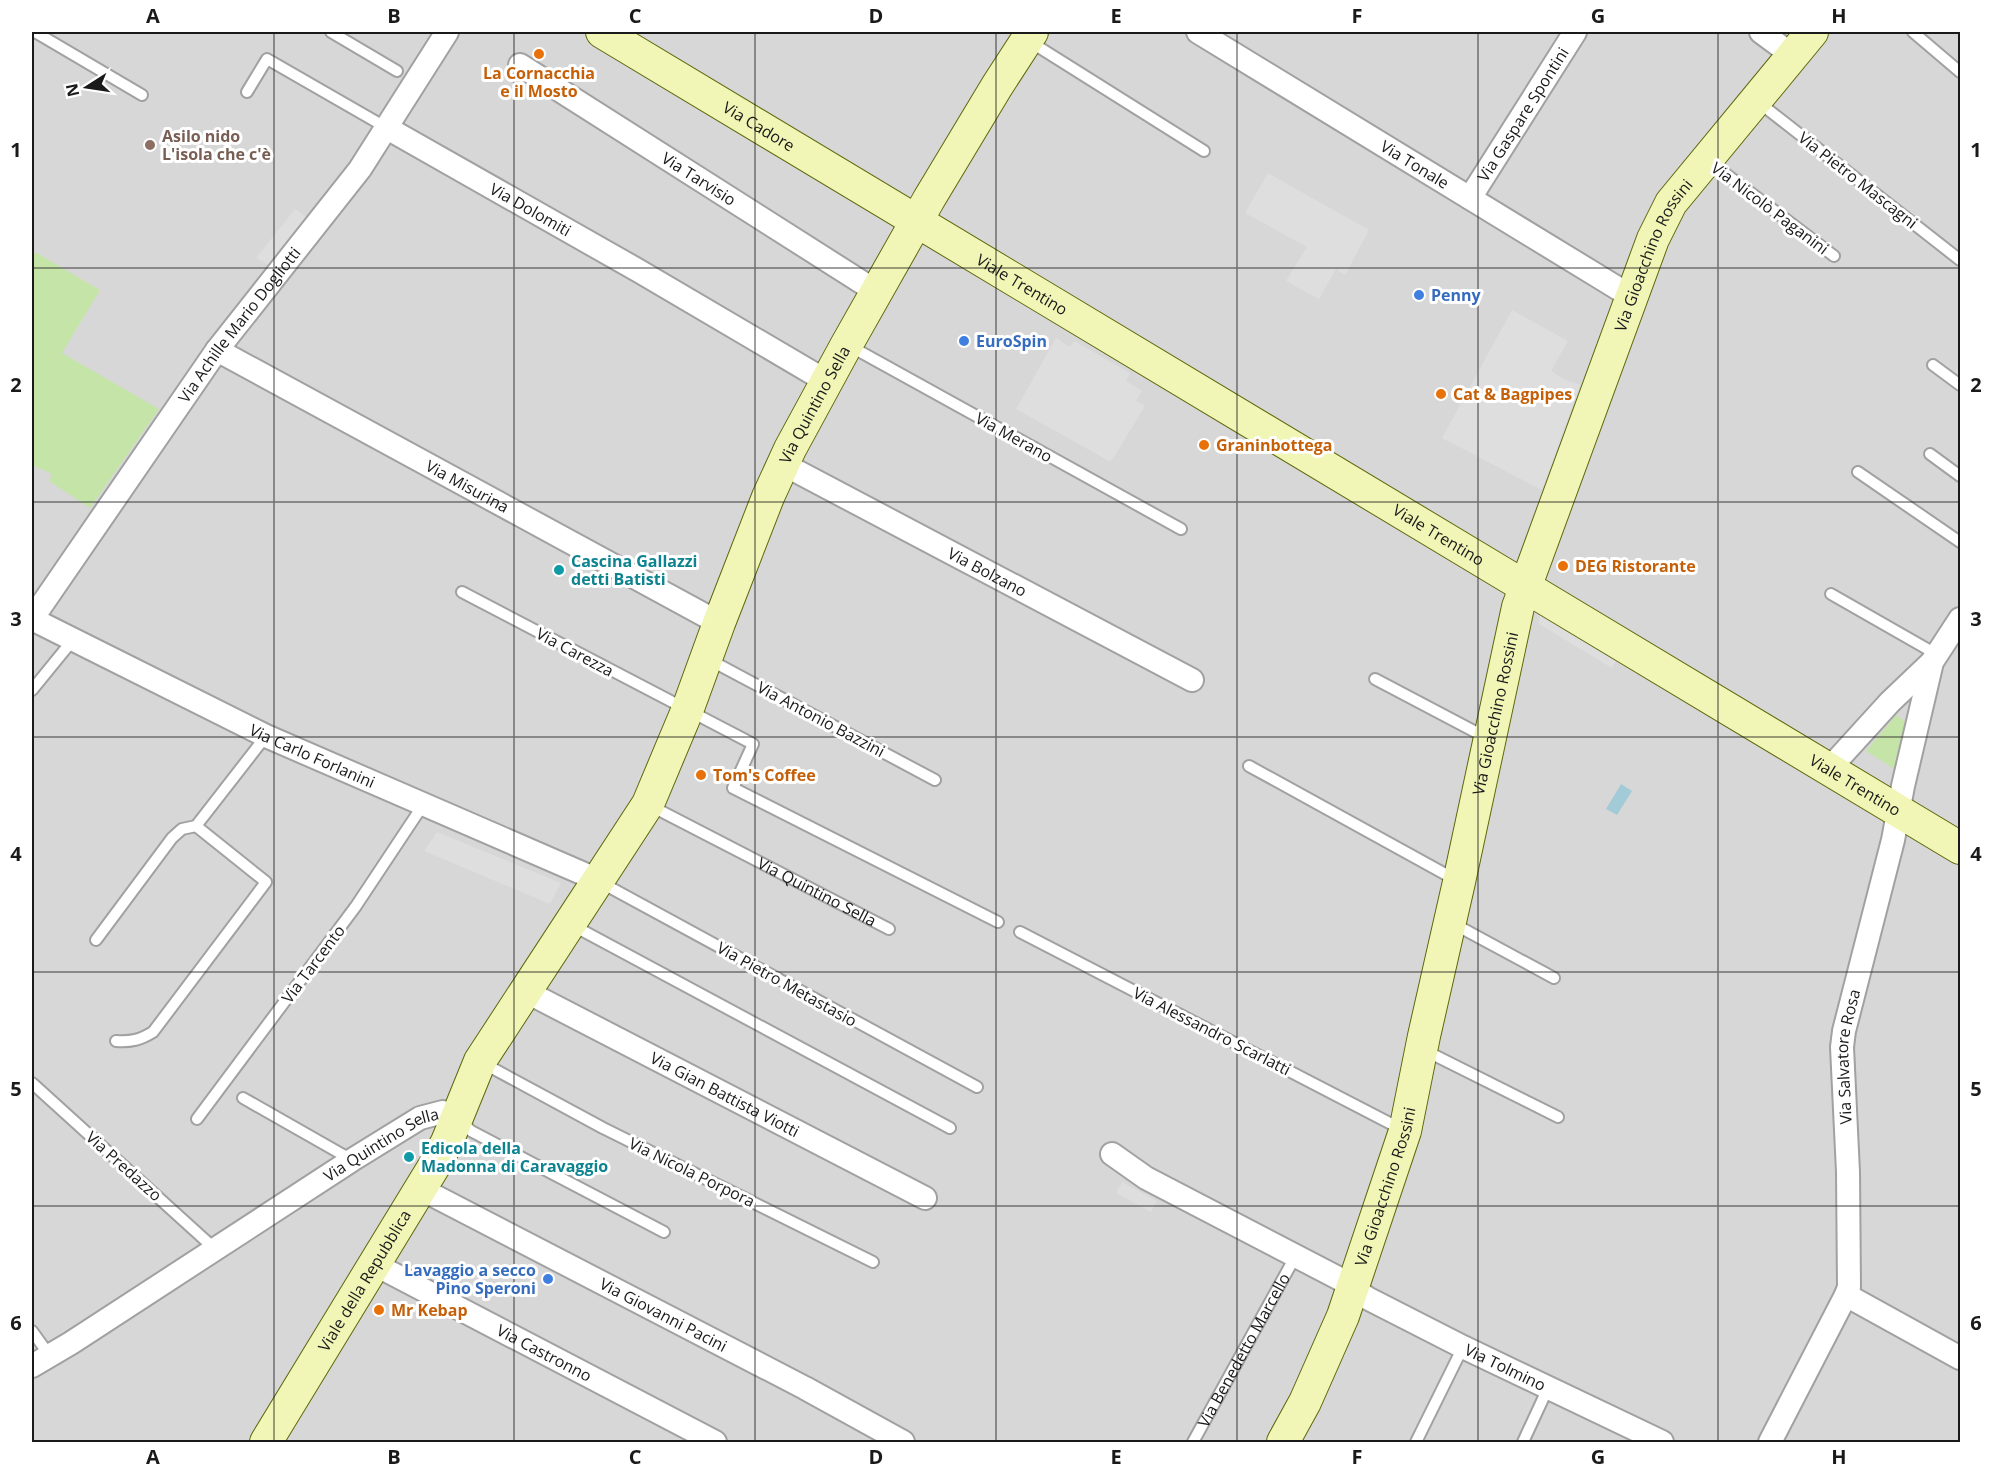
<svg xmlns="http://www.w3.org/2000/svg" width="1992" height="1474" viewBox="0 0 1992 1474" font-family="'Open Sans',sans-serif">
  <rect width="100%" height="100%" fill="#ece8e0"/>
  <path fill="#d8d7d7" d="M 32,32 L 1960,32 L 1960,1442 L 32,1442 Z"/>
  <path fill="#c5e4a8" d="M 35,252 L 100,290 L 62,353 L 159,409 L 90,508 L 49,481 L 52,474 L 32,465 L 32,258 Z
    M 1896,715 L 1910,725 L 1899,772 L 1866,751 Z"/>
  <path fill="#dedede" d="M 1268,173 L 1369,230 L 1345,275 L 1336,269 L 1319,299 L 1286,281 L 1307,247 L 1245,213 Z
    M 295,209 L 306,217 L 269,265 L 256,258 Z
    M 1512,310 L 1568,341 L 1551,371 L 1565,380 L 1580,385 L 1542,490 L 1442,438 Z
    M 1056,338 L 1070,347 L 1074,341 L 1130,373 L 1126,381 L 1142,391 L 1136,401 L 1145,406 L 1112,460 L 1109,461 L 1016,409 Z
    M 1540,613 L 1617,659 L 1612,668 L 1539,624 Z
    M 437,832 L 561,883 L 550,904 L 424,851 Z
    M 1122,1182 L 1157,1201 L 1151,1212 L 1116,1193 Z"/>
  <path fill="#a2cbd7" d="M 1621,784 L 1632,791 L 1617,815 L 1606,809 Z"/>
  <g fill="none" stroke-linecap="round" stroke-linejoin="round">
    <defs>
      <g id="lane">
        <path d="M 35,32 L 142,95"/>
        <path d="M 331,32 L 397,71"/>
        <path d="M 1913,32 L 1960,72"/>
        <path d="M 1029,41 L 1204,151"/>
        <path d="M 247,92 L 267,59 L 387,128"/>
        <path d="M 1757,101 L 1960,260"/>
        <path d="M 1710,162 L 1834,256"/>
        <path d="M 848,345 L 1181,529"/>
        <path d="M 1933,365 L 1960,385"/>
        <path d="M 1930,454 L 1960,476"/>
        <path d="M 1858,472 L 1960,542"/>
        <path d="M 462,592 L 753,744 L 733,788 L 998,922"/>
        <path d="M 1831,594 L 1936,654"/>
        <path d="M 708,659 L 935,780"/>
        <path d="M 1375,679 L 1487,738"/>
        <path d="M 32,690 L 72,641"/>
        <path d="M 1249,766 L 1456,880"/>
        <path id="s1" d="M 649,805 L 889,929"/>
        <path d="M 600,882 L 977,1087"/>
        <path d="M 1454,924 L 1554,978"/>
        <path d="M 572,925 L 950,1128"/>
        <path d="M 1020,932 L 1403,1130"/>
        <path d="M 96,940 L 172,838 L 182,829 L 196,826 L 266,736"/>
        <path d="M 116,1041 C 131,1042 140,1040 153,1032 L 266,882 L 196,826"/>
        <path d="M 1424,1050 L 1558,1117"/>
        <path d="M 481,1062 L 603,1128 L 873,1262"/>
        <path d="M 32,1083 L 215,1249"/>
        <path d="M 243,1098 L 352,1160"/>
        <path d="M 197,1119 L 356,906 L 423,805"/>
        <path d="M 460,1120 L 471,1131 L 664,1232"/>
        <path d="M 32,1331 L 50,1356"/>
        <path id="s2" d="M 1193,1442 L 1295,1257"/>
        <path d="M 1416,1442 L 1463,1347"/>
        <path d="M 1523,1442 L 1548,1388"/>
      </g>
      <g id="street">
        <path id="s3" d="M 1198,32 L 1632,297"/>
        <path d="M 1761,32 L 1792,55"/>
        <path id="s4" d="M 520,65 L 877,292"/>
        <path id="s5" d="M 387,128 L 639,271 L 826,381"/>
        <path id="s6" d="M 1470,198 L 1575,32"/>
        <path id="s7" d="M 217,350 L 719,623"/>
        <path id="s8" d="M 783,464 L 1192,680"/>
        <path id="s9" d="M 32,619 L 217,350 L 360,169 L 447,32"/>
        <path id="s10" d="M 32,619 L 266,736 L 598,880"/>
        <path d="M 1829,769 L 1890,702 L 1932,662"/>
        <path id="s11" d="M 525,991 L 925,1198"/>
        <path id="s12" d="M 1112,1154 L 1146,1178 L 1340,1279 L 1367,1298 L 1463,1347 L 1662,1442"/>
        <path id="s13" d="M 421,1189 L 805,1388 L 903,1442"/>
        <path id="s14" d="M 374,1264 L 715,1442"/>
        <path d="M 1846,1295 L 1960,1358"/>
        <path id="s15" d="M 32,1366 L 71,1343 L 352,1160 L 420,1118 L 443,1112 L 456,1117"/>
        <path id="s16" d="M 1770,1442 L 1846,1295 L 1849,1287 L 1848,1172 L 1842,1047 L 1844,1031 L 1893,840 L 1903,786 L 1932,662 L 1960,619"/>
      </g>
      <g id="secondary">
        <path id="s17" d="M 602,32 L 1960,848"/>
        <path id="s18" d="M 266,1442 L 436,1163 L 447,1142 L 480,1061 L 648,804 L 687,711 L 719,623 L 768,497 L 790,449 L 847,344 L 929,199 L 997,86 L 1032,32"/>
        <path id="s19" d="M 1283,1442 L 1305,1402 L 1343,1316 L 1405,1131 L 1424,1036 L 1459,882 L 1518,607 L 1653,239 L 1671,203 L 1812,32"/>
      </g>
    </defs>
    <use href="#lane" stroke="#a1a1a1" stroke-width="14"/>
    <use href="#street" stroke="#a1a1a1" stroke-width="26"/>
    <use href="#secondary" stroke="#5d680b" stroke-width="34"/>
    <use href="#lane" stroke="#fff" stroke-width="10"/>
    <use href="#street" stroke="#fff" stroke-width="22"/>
    <use href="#secondary" stroke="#f1f5b5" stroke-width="32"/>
  </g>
  <path fill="none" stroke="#1a1a1a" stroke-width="1.5" stroke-opacity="0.55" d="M 274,32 L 274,1442M 514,32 L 514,1442M 755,32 L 755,1442M 996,32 L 996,1442M 1237,32 L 1237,1442M 1478,32 L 1478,1442M 1718,32 L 1718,1442M 32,268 L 1960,268M 32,502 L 1960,502M 32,737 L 1960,737M 32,972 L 1960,972M 32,1206 L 1960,1206"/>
  <g fill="#e8710a" stroke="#fff" stroke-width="2">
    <circle cx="539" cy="54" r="6"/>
    <circle cx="1441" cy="394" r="6"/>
    <circle cx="1204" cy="445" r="6"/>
    <circle cx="1563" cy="566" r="6"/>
    <circle cx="701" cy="775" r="6"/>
    <circle cx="379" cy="1310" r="6"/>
  </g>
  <circle fill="#8d6e63" stroke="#fff" stroke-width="2" cx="150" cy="145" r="6"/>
  <g fill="#3f7fe0" stroke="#fff" stroke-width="2">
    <circle cx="1419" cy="295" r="6"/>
    <circle cx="964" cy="341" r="6"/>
    <circle cx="548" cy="1279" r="6"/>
  </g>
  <g fill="#0f9aa8" stroke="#fff" stroke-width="2">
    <circle cx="559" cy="570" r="6"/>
    <circle cx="409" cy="1157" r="6"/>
  </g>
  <g text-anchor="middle" stroke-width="6" stroke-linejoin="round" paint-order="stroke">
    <g font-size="16" font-weight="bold" fill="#c56008" stroke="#fff" text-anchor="start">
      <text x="539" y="79" text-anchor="middle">La Cornacchia<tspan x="539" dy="18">e il Mosto</tspan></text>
      <text x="1453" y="400">Cat &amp; Bagpipes</text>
      <text x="1216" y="451">Graninbottega</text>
      <text x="1575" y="572">DEG Ristorante</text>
      <text x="713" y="781">Tom's Coffee</text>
      <text x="391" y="1316">Mr Kebap</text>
    </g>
    <g font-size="16" fill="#1a1a1a" stroke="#fff">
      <text dy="6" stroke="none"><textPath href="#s6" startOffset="99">Via Gaspare Spontini</textPath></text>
      <text dy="6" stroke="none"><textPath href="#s17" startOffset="183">Via Cadore</textPath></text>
      <text dy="6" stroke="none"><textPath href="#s3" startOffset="254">Via Tonale</textPath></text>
      <text dy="6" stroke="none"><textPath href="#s4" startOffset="212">Via Tarvisio</textPath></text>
      <text transform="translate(1858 180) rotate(38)" y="6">Via Pietro Mascagni</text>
      <text transform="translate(1770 208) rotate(37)" y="6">Via Nicolò Paganini</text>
      <text dy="6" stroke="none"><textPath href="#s5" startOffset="165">Via Dolomiti</textPath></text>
      <text dy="6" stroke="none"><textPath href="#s19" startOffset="1248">Via Gioacchino Rossini</textPath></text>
      <text dy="6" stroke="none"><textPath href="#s17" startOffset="490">Viale Trentino</textPath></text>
      <text dy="6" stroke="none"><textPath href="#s9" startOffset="360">Via Achille Mario Dogliotti</textPath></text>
      <text dy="6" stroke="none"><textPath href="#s18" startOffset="1178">Via Quintino Sella</textPath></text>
      <text transform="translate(1014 437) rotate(29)" y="6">Via Merano</text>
      <text dy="6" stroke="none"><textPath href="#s7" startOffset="285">Via Misurina</textPath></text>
      <text dy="6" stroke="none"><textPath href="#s17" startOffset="976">Viale Trentino</textPath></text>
      <text dy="6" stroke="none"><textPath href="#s8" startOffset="231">Via Bolzano</textPath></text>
      <text transform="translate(575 652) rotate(28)" y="6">Via Carezza</text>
      <text dy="6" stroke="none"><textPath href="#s19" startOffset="762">Via Gioacchino Rossini</textPath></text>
      <text transform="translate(821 719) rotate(28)" y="6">Via Antonio Bazzini</text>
      <text dy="6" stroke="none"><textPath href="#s10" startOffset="312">Via Carlo Forlanini</textPath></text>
      <text dy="6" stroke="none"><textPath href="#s17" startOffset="1462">Viale Trentino</textPath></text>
      <text dy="6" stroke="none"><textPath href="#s1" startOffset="189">Via Quintino Sella</textPath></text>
      <text transform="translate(313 964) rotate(-53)" y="6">Via Tarcento</text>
      <text transform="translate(787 984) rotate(29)" y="6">Via Pietro Metastasio</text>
      <text transform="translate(1212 1031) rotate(27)" y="6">Via Alessandro Scarlatti</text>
      <text dy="6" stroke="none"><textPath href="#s16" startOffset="405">Via Salvatore Rosa</textPath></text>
      <text dy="6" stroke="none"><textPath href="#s11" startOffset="225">Via Gian Battista Viotti</textPath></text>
      <text dy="6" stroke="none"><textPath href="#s15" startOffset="414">Via Quintino Sella</textPath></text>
      <text transform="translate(124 1166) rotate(42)" y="6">Via Predazzo</text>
      <text transform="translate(692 1172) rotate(26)" y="6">Via Nicola Porpora</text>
      <text dy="6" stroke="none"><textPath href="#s19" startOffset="276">Via Gioacchino Rossini</textPath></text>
      <text dy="6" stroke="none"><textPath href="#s18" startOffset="189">Viale della Repubblica</textPath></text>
      <text dy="6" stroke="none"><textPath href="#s13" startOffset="273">Via Giovanni Pacini</textPath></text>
      <text dy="6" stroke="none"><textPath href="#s2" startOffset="105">Via Benedetto Marcello</textPath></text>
      <text dy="6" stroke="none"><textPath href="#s14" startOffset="192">Via Castronno</textPath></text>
      <text dy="6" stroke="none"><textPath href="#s12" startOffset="448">Via Tolmino</textPath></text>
    </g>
    <g font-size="16" font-weight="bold" fill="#785e54" stroke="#fff" text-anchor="start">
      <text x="162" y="142">Asilo nido<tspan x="162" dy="18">L'isola che c'è</tspan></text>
    </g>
    <g font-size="16" font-weight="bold" fill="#366cbe" stroke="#fff" text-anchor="start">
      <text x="1431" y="301">Penny</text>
      <text x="976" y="347">EuroSpin</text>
      <text x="536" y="1276" text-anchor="end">Lavaggio a secco<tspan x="536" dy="18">Pino Speroni</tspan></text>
    </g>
    <g font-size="16" font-weight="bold" fill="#0d838f" stroke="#fff" text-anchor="start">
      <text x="571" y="567">Cascina Gallazzi<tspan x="571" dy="18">detti Batisti</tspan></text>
      <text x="421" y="1154">Edicola della<tspan x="421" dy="18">Madonna di Caravaggio</tspan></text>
    </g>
  </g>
  <rect width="1992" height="1474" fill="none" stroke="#ffffff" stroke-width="66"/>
  <g transform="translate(87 87) rotate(258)" stroke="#ffffff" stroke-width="4.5" paint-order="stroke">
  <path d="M0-4.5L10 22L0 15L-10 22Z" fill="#1a1a1a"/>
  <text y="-9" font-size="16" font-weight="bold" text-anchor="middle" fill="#1a1a1a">N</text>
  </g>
  <rect x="33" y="33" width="1926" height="1408" fill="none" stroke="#1a1a1a" stroke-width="2"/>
  <g font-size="20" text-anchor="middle" font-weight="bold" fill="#1a1a1a">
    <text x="153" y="23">A</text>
    <text x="394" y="23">B</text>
    <text x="635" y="23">C</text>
    <text x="876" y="23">D</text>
    <text x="1116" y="23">E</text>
    <text x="1357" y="23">F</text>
    <text x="1598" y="23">G</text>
    <text x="1839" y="23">H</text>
    <text x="16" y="157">1</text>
    <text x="1976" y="157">1</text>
    <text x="16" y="392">2</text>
    <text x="1976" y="392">2</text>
    <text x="16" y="626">3</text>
    <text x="1976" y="626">3</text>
    <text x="16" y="861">4</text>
    <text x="1976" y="861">4</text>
    <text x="16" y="1096">5</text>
    <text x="1976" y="1096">5</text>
    <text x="16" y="1330">6</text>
    <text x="1976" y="1330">6</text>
    <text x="153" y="1464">A</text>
    <text x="394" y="1464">B</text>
    <text x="635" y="1464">C</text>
    <text x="876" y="1464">D</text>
    <text x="1116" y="1464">E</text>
    <text x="1357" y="1464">F</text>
    <text x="1598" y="1464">G</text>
    <text x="1839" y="1464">H</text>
  </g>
</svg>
